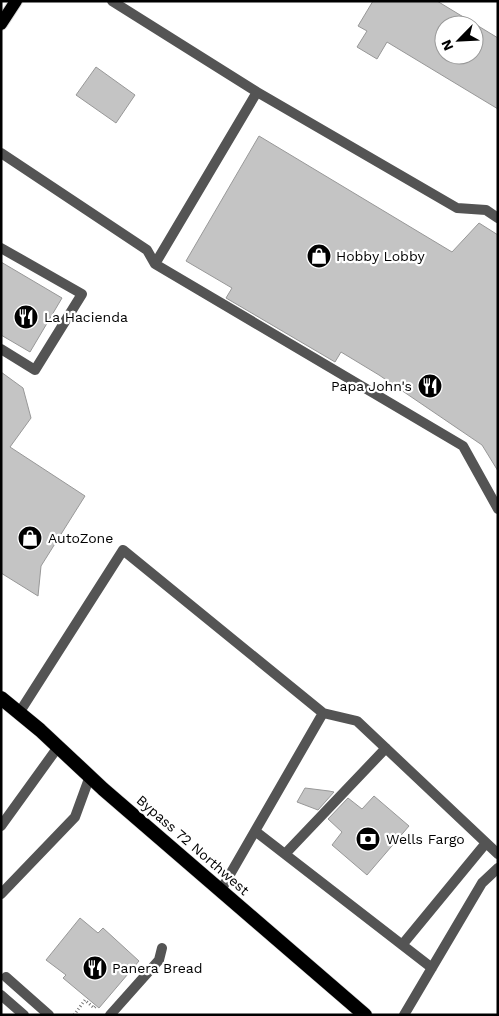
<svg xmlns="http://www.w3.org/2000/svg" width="499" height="1016" viewBox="0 0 499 1016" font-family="'Work Sans',sans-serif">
  <rect width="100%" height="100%" fill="#fff"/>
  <path fill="#c4c4c4" stroke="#989898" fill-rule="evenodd" d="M 373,1 L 437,1 L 498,38 L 498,109 L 387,42 L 377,59 L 357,47 L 367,31 L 358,26 ZM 444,25 L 474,25 L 474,55 L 444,55 Z
    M 96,67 L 135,95 L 116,123 L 76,95 Z
    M 259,136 L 452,252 L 479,223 L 498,235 L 498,471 L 482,445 L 379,375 L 341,352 L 335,362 L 226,298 L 232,288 L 186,261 Z
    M 1,262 L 62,298 L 30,352 L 1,335 Z
    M 1,372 L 23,388 L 31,418 L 10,447 L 85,496 L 41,566 L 38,596 L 1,573 Z
    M 305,788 L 329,791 L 334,792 L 318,810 L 297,802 Z
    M 374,796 L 409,826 L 367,875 L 332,845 L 342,832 L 328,819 L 348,798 L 362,809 Z
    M 80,918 L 98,933 L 103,928 L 139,961 L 99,1008 L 63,978 L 66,975 L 46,960 Z"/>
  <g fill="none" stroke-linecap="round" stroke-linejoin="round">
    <defs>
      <path id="primary" d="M 1,24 L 16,1"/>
      <path id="trunk" d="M 1,698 L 40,730 L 103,789 L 365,1015"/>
    </defs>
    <use href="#primary" stroke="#dbdbdb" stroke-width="14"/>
    <use href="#trunk" stroke="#dbdbdb" stroke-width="15"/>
    <path stroke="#767676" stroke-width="3" stroke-dasharray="1 2.5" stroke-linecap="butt" d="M 74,1015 L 85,1000 L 94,1008 L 96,1006"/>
    <path stroke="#545454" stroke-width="10" d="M 112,1 L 257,92 L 457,208 L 486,210 L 498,218
      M 1,153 L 147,250 L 155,264 L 463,446 L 498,509
      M 1,248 L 82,294 L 35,370 L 1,349
      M 155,264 L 257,92
      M 19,713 L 123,550 L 323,713 L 221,890
      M 323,713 L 357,721 L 498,854
      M 1,826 L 58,747
      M 255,831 L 432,968
      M 285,854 L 386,748
      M 1,894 L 75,817 L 90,776
      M 402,945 L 486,843
      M 6,977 L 49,1015
      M 1,995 L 24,1015
      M 110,1015 L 159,960 L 162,948
      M 404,1015 L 482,883 L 498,868"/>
    <use href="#primary" stroke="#000" stroke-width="12"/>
    <use href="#trunk" stroke="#000" stroke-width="14"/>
  </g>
  <defs>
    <symbol id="shop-disc" viewBox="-11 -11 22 22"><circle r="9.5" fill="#000" stroke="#fff"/><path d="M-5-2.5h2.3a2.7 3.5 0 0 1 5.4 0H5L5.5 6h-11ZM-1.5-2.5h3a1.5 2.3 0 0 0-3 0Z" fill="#fff"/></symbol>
    <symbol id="restaurant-disc" viewBox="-11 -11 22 22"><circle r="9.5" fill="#000" stroke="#fff"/><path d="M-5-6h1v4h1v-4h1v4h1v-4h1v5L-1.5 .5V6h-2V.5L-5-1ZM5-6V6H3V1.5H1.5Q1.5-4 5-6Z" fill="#fff"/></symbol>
    <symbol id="bank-disc" viewBox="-11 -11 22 22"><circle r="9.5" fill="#000" stroke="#fff"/><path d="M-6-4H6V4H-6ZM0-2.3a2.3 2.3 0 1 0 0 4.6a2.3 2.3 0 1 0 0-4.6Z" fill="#fff"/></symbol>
  </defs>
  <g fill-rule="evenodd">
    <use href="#shop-disc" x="305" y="242" width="28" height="28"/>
    <use href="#restaurant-disc" x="12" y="303" width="28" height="28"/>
    <use href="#restaurant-disc" x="416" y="372" width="28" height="28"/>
    <use href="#shop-disc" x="16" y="524" width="28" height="28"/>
    <use href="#bank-disc" x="354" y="825" width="28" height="28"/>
    <use href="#restaurant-disc" x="81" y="954" width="28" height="28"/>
  </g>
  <g text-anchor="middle" stroke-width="4.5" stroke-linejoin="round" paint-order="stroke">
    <g font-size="14" fill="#000" stroke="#fff" text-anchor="start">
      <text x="336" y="261">Hobby Lobby</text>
      <text x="44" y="322">La Hacienda</text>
      <text x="412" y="391" text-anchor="end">Papa John's</text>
      <text x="48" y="543">AutoZone</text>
      <text x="386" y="844">Wells Fargo</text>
      <text x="112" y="973">Panera Bread</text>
    </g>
    <g font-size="14" fill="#000" stroke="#fff">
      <text transform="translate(193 845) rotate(41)" y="5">Bypass 72 Northwest</text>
    </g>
  </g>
  <rect width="499" height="1016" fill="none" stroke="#000000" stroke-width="5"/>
  <g transform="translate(459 40) rotate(246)"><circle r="24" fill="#ffffff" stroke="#999999"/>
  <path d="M0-4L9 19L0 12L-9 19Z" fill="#000000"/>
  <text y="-8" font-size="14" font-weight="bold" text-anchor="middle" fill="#000000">N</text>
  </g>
</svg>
